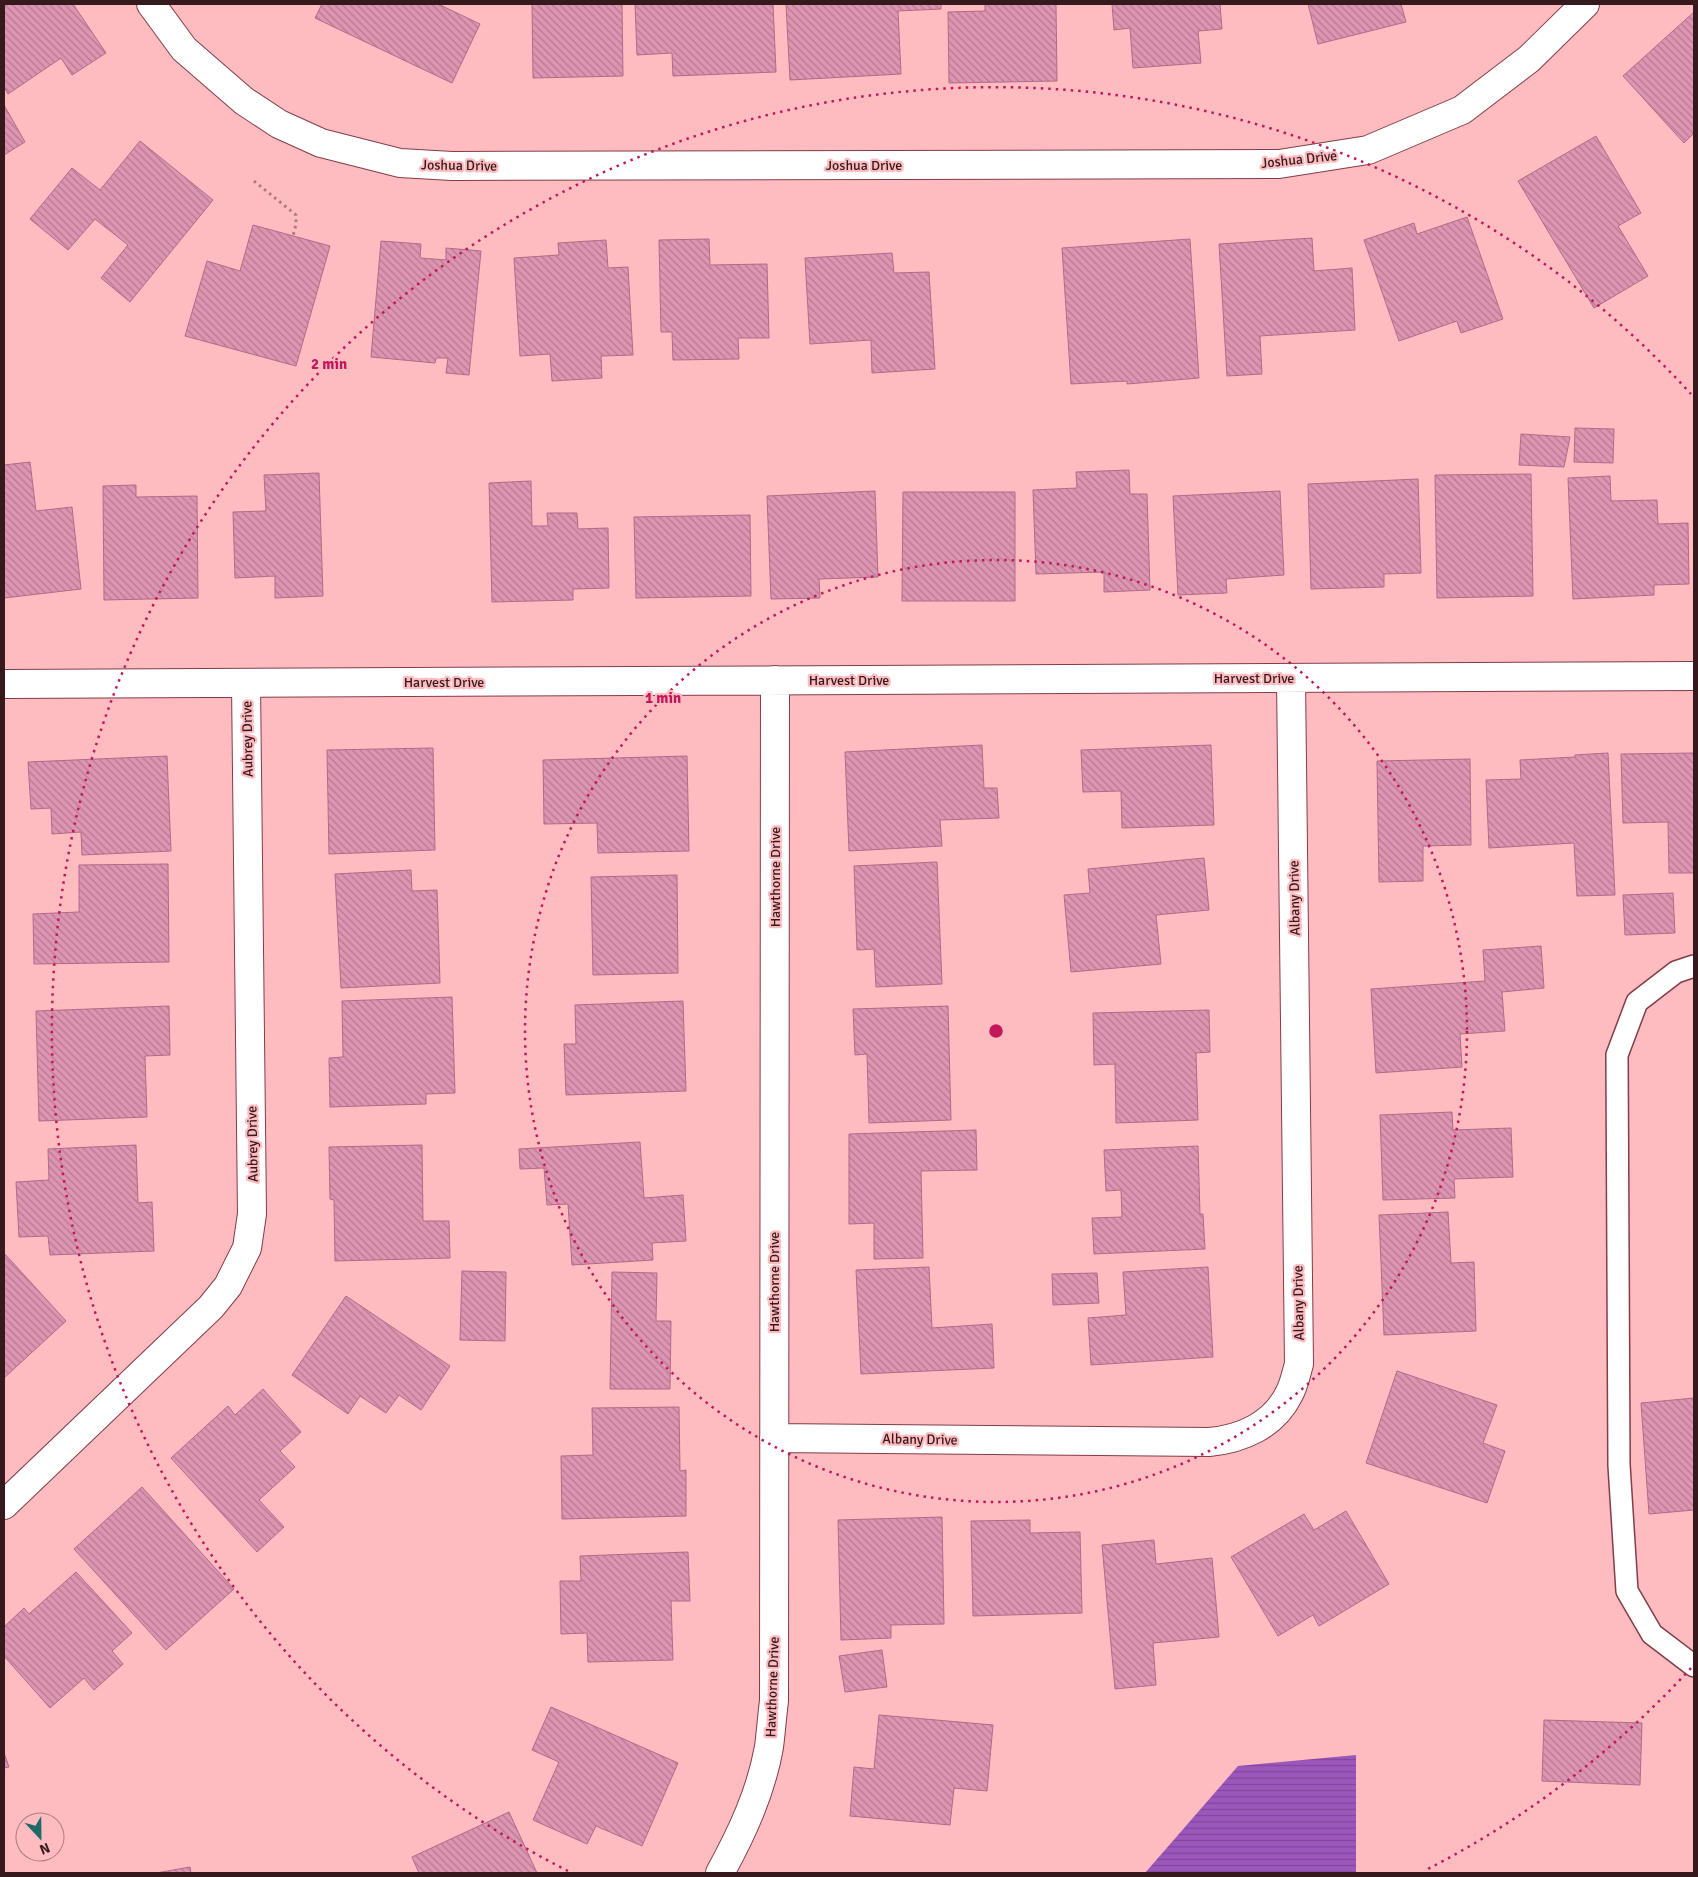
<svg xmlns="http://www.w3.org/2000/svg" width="1698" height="1877" viewBox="0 0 1698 1877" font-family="Signika,sans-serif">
  <defs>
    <pattern id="water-rules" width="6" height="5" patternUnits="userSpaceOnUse" patternTransform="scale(1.25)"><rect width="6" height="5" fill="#9c57bc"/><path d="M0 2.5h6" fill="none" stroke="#804798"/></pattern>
    <pattern id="building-back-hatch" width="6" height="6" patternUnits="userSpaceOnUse" patternTransform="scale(1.25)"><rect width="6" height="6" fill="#de95b2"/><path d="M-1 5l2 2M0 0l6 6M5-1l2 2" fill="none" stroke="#b57990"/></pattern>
  </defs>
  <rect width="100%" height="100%" fill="#febcc1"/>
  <path fill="url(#water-rules)" d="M 1356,1755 L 1356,1873 L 1145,1873 L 1238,1766 Z"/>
  <path fill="url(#building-back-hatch)" stroke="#b16b88" d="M 4,4 L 73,4 L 106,53 L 72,75 L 61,58 L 8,94 L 4,87 Z
    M 322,4 L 438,4 L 480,24 L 452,83 L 315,18 Z
    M 532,4 L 622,4 L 623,76 L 533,78 Z
    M 635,4 L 773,4 L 776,72 L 673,76 L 672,53 L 637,55 Z
    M 786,4 L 941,4 L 941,9 L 898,11 L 901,74 L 790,80 Z
    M 985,4 L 1056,4 L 1057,81 L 949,83 L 948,12 L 985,11 Z
    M 1112,4 L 1220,4 L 1222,29 L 1198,31 L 1201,63 L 1133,68 L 1130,28 L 1114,30 Z
    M 1308,4 L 1401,4 L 1406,22 L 1318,44 Z
    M 1694,12 L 1694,133 L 1684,143 L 1623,76 Z
    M 4,105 L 25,142 L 4,155 Z
    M 1596,136 L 1641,213 L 1618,226 L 1648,276 L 1594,308 L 1518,181 Z
    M 140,141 L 213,200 L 130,302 L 101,278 L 128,245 L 95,219 L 68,250 L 30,219 L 72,168 L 100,190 Z
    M 1467,217 L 1503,319 L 1461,333 L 1457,321 L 1399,341 L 1364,240 L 1414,223 L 1417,234 Z
    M 253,225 L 330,246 L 296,366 L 185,336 L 207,261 L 240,271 Z
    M 1312,238 L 1314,271 L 1352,268 L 1355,330 L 1260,336 L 1262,374 L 1227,376 L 1219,244 Z
    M 709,239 L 710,265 L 767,264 L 769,338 L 738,338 L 739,359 L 673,360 L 672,332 L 661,332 L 659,240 Z
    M 1190,239 L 1199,378 L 1127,384 L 1127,381 L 1071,384 L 1062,248 Z
    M 606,240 L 608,268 L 628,267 L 633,355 L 601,356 L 602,378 L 552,381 L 550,354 L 520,356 L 514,258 L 559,255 L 558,243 Z
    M 381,241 L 421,244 L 420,258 L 446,260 L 446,248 L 481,251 L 469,375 L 446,373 L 448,358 L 436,358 L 435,363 L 371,357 Z
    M 892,253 L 894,273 L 929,272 L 935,369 L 872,373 L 871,340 L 810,344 L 805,258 Z
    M 1575,428 L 1614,429 L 1613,463 L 1574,462 Z
    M 1521,434 L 1570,437 L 1564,467 L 1519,465 Z
    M 30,462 L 36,511 L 72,507 L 81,589 L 4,598 L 4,465 Z
    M 1129,470 L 1130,494 L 1147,494 L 1150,590 L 1104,592 L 1104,572 L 1036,574 L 1033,490 L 1077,488 L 1076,472 Z
    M 319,473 L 323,596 L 275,598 L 275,576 L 235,578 L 233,512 L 266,511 L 264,475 Z
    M 1531,474 L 1533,596 L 1437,598 L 1435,475 Z
    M 1610,476 L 1611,501 L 1657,500 L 1658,524 L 1688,523 L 1689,584 L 1654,585 L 1654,595 L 1573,599 L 1568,478 Z
    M 1418,479 L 1421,573 L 1384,574 L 1384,587 L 1311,589 L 1308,484 Z
    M 531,481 L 532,526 L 548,526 L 547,513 L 577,513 L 578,529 L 608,528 L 609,588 L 573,589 L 573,600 L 492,602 L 489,483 Z
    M 136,485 L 136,497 L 197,496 L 198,598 L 104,600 L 103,486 Z
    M 875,491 L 878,577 L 819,579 L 820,598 L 771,599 L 767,496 Z
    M 1280,491 L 1284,575 L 1226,579 L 1227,593 L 1178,595 L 1173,496 Z
    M 903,492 L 1015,492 L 1015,601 L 902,601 Z
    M 750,515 L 751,596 L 636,598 L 634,517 Z
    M 982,745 L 984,788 L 997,788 L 999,818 L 940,820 L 942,846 L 849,851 L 845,752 Z
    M 1211,745 L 1214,825 L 1122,828 L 1121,791 L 1083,792 L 1081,750 Z
    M 433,748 L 435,850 L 329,854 L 327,750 Z
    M 1608,753 L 1615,895 L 1577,896 L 1574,843 L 1489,848 L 1486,780 L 1521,779 L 1520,760 L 1575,757 L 1575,755 Z
    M 1694,753 L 1694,873 L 1669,873 L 1668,822 L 1623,823 L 1621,754 Z
    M 167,756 L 171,851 L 82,855 L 81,832 L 52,834 L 51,808 L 31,809 L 28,762 Z
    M 687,756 L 689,851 L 598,853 L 597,823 L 544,824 L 543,760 Z
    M 1470,759 L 1471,845 L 1423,846 L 1423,881 L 1379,882 L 1377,761 Z
    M 1204,858 L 1209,910 L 1156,915 L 1161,964 L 1071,972 L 1064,895 L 1090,893 L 1088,869 Z
    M 937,862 L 942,984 L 876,987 L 874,949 L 857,950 L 854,866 Z
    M 168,864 L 169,962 L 34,964 L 33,914 L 79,912 L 79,865 Z
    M 411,870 L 412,891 L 437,890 L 440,983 L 341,988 L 335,874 Z
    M 677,875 L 678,973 L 593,975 L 591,877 Z
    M 1673,893 L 1675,933 L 1625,935 L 1623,895 Z
    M 1541,946 L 1544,988 L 1502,992 L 1505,1031 L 1460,1034 L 1462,1067 L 1376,1073 L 1371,989 L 1485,981 L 1483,950 Z
    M 452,997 L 455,1093 L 426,1094 L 426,1104 L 330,1107 L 329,1058 L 343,1057 L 342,1001 Z
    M 683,1001 L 686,1091 L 566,1095 L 564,1044 L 576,1044 L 575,1005 Z
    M 169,1006 L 170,1055 L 145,1056 L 147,1117 L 39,1121 L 36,1011 Z
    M 948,1006 L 951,1120 L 869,1123 L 867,1054 L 855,1055 L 853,1009 Z
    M 1209,1010 L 1210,1052 L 1196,1053 L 1198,1120 L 1116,1123 L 1115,1064 L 1094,1065 L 1093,1013 Z
    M 1452,1112 L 1453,1130 L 1511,1128 L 1513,1177 L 1454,1179 L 1455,1198 L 1383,1200 L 1380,1115 Z
    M 976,1130 L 977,1170 L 921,1171 L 923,1258 L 874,1259 L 874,1223 L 849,1224 L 849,1134 Z
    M 640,1142 L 644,1198 L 683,1195 L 686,1241 L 652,1243 L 653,1260 L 572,1265 L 568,1204 L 547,1205 L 544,1168 L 520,1169 L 519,1149 Z
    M 136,1145 L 138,1203 L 152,1202 L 154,1251 L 50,1255 L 48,1236 L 19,1237 L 16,1182 L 49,1180 L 48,1149 Z
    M 422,1145 L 423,1221 L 449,1221 L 450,1258 L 335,1261 L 334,1200 L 330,1199 L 329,1147 Z
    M 1198,1146 L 1200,1214 L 1203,1214 L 1205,1249 L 1094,1254 L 1092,1218 L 1122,1217 L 1121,1190 L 1106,1191 L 1104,1150 Z
    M 1448,1212 L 1451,1263 L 1474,1262 L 1476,1331 L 1384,1335 L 1379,1215 Z
    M 4,1253 L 66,1321 L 4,1378 Z
    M 929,1267 L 932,1328 L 992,1324 L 994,1368 L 861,1374 L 856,1270 Z
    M 1208,1267 L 1213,1357 L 1091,1365 L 1088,1318 L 1126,1315 L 1123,1272 Z
    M 462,1271 L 506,1272 L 505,1341 L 460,1340 Z
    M 612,1272 L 657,1273 L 656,1321 L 671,1321 L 670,1389 L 610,1389 Z
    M 1097,1273 L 1099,1303 L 1053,1305 L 1052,1274 Z
    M 346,1296 L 450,1366 L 421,1410 L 399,1395 L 386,1413 L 360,1396 L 348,1414 L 292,1375 Z
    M 1397,1371 L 1497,1405 L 1483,1443 L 1505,1451 L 1487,1503 L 1366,1463 Z
    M 263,1389 L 301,1432 L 280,1451 L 295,1467 L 259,1500 L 284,1527 L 257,1552 L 171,1458 L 228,1406 L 235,1415 Z
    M 1694,1398 L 1694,1510 L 1649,1514 L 1641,1403 Z
    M 679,1407 L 680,1471 L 686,1470 L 686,1516 L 562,1519 L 561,1456 L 593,1455 L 592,1408 Z
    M 142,1487 L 234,1589 L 166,1650 L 74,1549 Z
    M 1346,1511 L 1389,1584 L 1319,1626 L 1313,1615 L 1278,1636 L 1231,1557 L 1304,1514 L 1314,1530 Z
    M 942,1517 L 944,1624 L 891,1625 L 891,1638 L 841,1640 L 838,1520 Z
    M 1030,1520 L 1030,1533 L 1080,1532 L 1082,1613 L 973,1616 L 971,1521 Z
    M 1154,1540 L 1156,1564 L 1212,1558 L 1219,1637 L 1153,1643 L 1156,1685 L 1115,1689 L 1102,1545 Z
    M 688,1552 L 690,1601 L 671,1601 L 673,1660 L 588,1662 L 587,1633 L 561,1634 L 560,1581 L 581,1581 L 580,1556 Z
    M 76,1572 L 132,1633 L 112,1651 L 123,1664 L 94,1690 L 84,1678 L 50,1708 L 4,1656 L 4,1627 L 24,1608 L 29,1614 Z
    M 882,1650 L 887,1687 L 845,1692 L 839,1656 Z
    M 551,1707 L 678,1763 L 642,1846 L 596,1826 L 587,1844 L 533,1820 L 559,1762 L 532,1750 Z
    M 879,1715 L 993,1725 L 987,1791 L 954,1788 L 950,1825 L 850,1816 L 854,1767 L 874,1769 Z
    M 1544,1720 L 1642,1723 L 1640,1785 L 1542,1781 Z
    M 4,1753 L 9,1767 L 4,1768 Z
    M 509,1812 L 537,1873 L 419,1873 L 412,1857 Z
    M 190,1867 L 191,1873 L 156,1873 Z"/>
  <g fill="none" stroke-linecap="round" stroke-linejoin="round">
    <defs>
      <path id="service" d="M 1694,966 L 1676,972 L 1637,1002 L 1617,1055 L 1619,1465 L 1627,1591 L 1652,1634 L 1694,1666"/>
      <path id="minor" d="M 151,4 L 184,49 L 244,101 L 279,124 L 321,143 L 400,163 L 452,166 L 1279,164 L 1368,150 L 1462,110 L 1529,59 L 1585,4
        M 4,684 L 1694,676
        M 774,1438 L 1209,1442 C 1242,1439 1274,1425 1289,1394 C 1294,1385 1296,1374 1299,1364 L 1291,678
        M 4,1505 L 211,1307 L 228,1286 L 247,1248 L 252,1214 L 246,683
        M 720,1873 C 742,1833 761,1792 769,1747 C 771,1732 772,1716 774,1701 L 775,680"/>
    </defs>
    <use href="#service" stroke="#823d46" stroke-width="24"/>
    <use href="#minor" stroke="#823d46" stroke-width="30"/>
    <path stroke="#ac797d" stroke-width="3" stroke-dasharray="2.5 4" stroke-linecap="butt" d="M 254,181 L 296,215 L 296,224 L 293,236"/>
    <use href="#service" stroke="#fff" stroke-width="21"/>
    <use href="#minor" stroke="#fff" stroke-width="28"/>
  </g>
  <g fill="none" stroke="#c2185b" stroke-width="2.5" stroke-dasharray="2.5 5">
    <circle cx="996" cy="1031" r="471"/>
    <path d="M1691 1668A943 943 0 0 1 1424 1871M568 1871A943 943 0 1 1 1691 394"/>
  </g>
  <g text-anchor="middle" stroke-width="4.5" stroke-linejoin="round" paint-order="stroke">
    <g font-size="14" fill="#36191c" stroke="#febcc1">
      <text transform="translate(1299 159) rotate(-6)" y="5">Joshua Drive</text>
      <text transform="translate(459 165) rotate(1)" y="5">Joshua Drive</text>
      <text x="864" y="170">Joshua Drive</text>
      <text x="1254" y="683">Harvest Drive</text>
      <text x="849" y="685">Harvest Drive</text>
      <text x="444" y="687">Harvest Drive</text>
      <text transform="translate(247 739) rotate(-91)" y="5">Aubrey Drive</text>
      <text transform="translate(775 877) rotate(-90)" y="5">Hawthorne Drive</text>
      <text transform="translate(1294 898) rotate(-91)" y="5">Albany Drive</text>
      <text transform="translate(252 1144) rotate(-91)" y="5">Aubrey Drive</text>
      <text transform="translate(774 1282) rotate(-90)" y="5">Hawthorne Drive</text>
      <text transform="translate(1298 1303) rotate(-91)" y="5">Albany Drive</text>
      <text transform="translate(920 1439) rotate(1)" y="5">Albany Drive</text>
      <text transform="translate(772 1687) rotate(-88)" y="5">Hawthorne Drive</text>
    </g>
  </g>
  <circle cx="996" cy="1031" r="8" fill="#c2185b" stroke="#febcc1" stroke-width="2.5"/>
  <g font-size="15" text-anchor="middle" font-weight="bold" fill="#c2185b" stroke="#febcc1" stroke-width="4.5" stroke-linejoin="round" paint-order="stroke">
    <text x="329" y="369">2 min</text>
    <text x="663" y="703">1 min</text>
  </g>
  <rect width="1698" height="1877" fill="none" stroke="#36191c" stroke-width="10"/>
  <g transform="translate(40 1837) rotate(158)"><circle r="24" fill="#febcc1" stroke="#ae7b7f"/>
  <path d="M0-4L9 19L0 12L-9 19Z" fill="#1d6a69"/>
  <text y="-8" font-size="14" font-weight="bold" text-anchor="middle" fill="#36191c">N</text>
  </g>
</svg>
